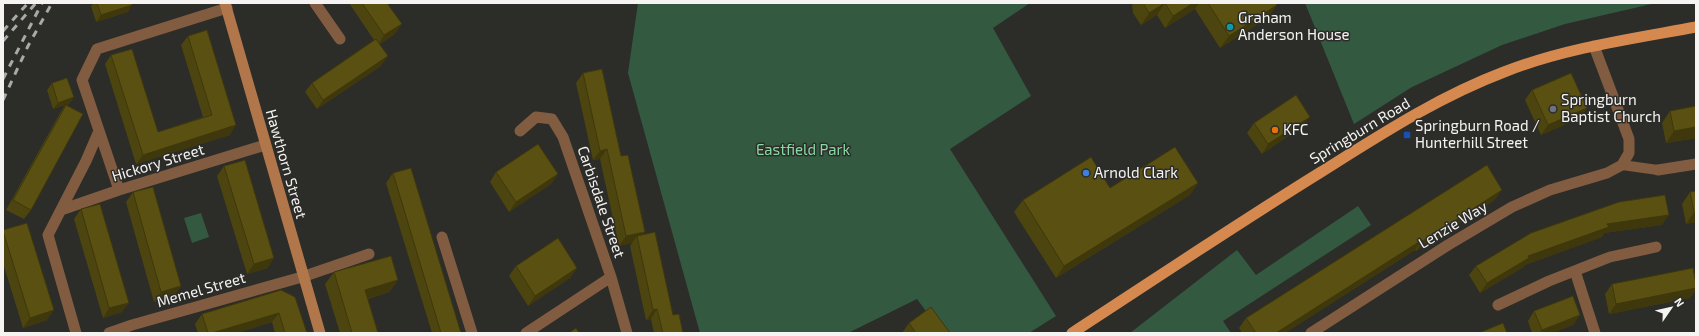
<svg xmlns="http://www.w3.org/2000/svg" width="1699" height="336" viewBox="0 0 1699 336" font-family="'Exo 2',sans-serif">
  <rect width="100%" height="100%" fill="#2c2c29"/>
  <path fill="#335a41" d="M 638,3 L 1030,3 L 993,28 L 1031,96 L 950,149 L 1056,316 L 1029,333 L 942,333 L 917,299 L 848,333 L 700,333 L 628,73 Z
    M 1305,3 L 1656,3 L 1565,24 L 1502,45 L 1412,87 L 1354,124 Z
    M 1358,206 L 1371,225 L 1223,321 L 1231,333 L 1130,333 L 1237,250 L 1256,275 Z
    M 201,213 L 209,237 L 192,243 L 184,218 Z"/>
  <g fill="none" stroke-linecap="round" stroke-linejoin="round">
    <path stroke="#815c41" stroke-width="10" d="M 1622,165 L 1658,170"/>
    <path stroke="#815c41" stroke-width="11" d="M 315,3 L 340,39
      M 520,131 L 536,117 L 552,119 L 563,137 L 611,277 L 627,333
      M 1658,170 L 1696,164
      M 119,190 L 82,80 L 97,49 L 227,8
      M 61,210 L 119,190 L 265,145
      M 442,237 L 472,333
      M 1575,271 L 1595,333
      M 1498,305 L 1549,281 L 1610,257 L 1656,247
      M 76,333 L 48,235 L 86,161 L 99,131
      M 109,333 L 132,325 L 302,277 L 369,254
      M 526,333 L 611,277
      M 1311,333 L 1448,245 L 1512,207 L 1550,190 L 1607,173 L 1622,165 L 1629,153 L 1629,139 L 1594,46"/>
    <path stroke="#b1764a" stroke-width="11" d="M 225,3 L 320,333"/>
    <path stroke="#d6894f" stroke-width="11" d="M 1072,333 C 1155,279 1237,224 1321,172 C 1380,135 1438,97 1504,72 C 1565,48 1631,39 1696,27"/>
    <path stroke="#a9a9a7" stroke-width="3" stroke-dasharray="7 7" stroke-linecap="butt" d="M 3,31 L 28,3
      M 3,41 L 36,3
      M 3,79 L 42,3
      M 3,100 L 28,46 L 52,3"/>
  </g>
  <path fill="#4d450f" d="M 94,3 L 132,3 L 128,12 L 96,22 L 91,6 Z
    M 349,3 L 387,3 L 395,34 L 380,44 L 381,66 L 317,109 L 305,92 L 312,83 L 374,40 Z
    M 1132,3 L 1276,3 L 1269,17 L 1220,48 L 1195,9 L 1165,28 L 1157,15 L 1141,25 L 1133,13 Z
    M 188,36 L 230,135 L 136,164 L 105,64 L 111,55 L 158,132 L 203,117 L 181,45 Z
    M 583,73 L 621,156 L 645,232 L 643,235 L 673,315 L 683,333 L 654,333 L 651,319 L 646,320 L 630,246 L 632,243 L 619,246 L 600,159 L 593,160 L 576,83 Z
    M 52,83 L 74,97 L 69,104 L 66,105 L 31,210 L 24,219 L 6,210 L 59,115 L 65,105 L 53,109 L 47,90 Z
    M 1532,90 L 1587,108 L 1580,118 L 1541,135 L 1525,100 Z
    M 1696,106 L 1696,138 L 1666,143 L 1662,123 L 1670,111 Z
    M 1254,123 L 1303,126 L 1262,154 L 1247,133 Z
    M 224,166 L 268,268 L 247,274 L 217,176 Z
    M 496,172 L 558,174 L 551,184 L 509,212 L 490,182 Z
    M 393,173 L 461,333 L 432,333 L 386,183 Z
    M 1198,183 L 1190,195 L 1056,278 L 1014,212 L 1023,200 L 1110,188 Z
    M 1696,191 L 1696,222 L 1686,224 L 1682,204 L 1690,192 Z
    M 133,192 L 181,286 L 174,296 L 154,302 L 126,202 Z
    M 1495,200 L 1416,251 L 1415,250 L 1285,333 L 1242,333 L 1239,328 L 1246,318 Z
    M 81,209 L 122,312 L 103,318 L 74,219 Z
    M 1662,225 L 1604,233 L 1602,237 L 1525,265 L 1522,268 L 1480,293 L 1469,275 L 1476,266 L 1531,233 Z
    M 3,230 L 47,320 L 23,328 L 3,263 Z
    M 516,266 L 577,268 L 570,278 L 528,306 L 509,276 Z
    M 334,272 L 398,280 L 389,292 L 368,299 L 378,333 L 340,333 L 325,284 Z
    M 1612,284 L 1696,284 L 1696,289 L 1690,298 L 1609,314 L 1605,294 Z
    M 281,290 L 307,333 L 275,333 L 272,322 L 237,333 L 198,333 L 195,324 L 202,314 Z
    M 1534,311 L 1580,315 L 1573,325 L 1553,333 L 1532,333 L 1528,321 Z
    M 909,323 L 950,333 L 902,333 Z"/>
  <path fill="#3f380c" d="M 1165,3 L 1157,15 L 1141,25 L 1149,13 Z
    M 1193,3 L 1199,3 L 1195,9 L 1165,28 L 1173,16 Z
    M 132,5 L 128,12 L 96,22 L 101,15 Z
    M 1277,5 L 1269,17 L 1220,48 L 1229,36 Z
    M 402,24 L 395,34 L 378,45 L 384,35 Z
    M 388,56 L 381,66 L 317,109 L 323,100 Z
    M 74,97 L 69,104 L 53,109 L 58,103 Z
    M 1587,108 L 1580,118 L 1541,135 L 1548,125 Z
    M 1310,117 L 1303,126 L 1262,154 L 1268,144 Z
    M 236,125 L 230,135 L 136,164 L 143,155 Z
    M 1696,127 L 1696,138 L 1666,143 L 1674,131 Z
    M 607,149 L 600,159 L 593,160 L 600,151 Z
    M 558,174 L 551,184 L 509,212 L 516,202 Z
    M 1198,183 L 1190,195 L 1056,278 L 1064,266 Z
    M 1502,190 L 1495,200 L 1416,251 L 1423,241 Z
    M 1694,212 L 1696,212 L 1696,222 L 1686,224 Z
    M 1669,215 L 1662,225 L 1604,233 L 1602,237 L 1525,265 L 1522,268 L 1480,293 L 1487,283 L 1528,256 L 1607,224 Z
    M 645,232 L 638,241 L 637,236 L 632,243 L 619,246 L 626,236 Z
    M 1422,240 L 1415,250 L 1285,333 L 1276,333 Z
    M 274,258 L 268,268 L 247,274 L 254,264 Z
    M 577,268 L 570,278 L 528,306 L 535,296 Z
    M 398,280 L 389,292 L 357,302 L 365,290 Z
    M 181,286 L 174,296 L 154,302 L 161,292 Z
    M 1696,288 L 1690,298 L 1609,314 L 1616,304 Z
    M 129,303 L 122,312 L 103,318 L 109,308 Z
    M 657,309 L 651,319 L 646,320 L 653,310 Z
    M 54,310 L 47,320 L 23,328 L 30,318 Z
    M 279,313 L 272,322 L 237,333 L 212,333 Z
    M 1580,315 L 1573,325 L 1553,333 L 1540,333 L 1542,330 Z"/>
  <path fill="#5a5011" stroke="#3f380c" d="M 97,3 L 132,3 L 132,5 L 101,15 Z
    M 362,3 L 387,3 L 402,24 L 384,35 Z
    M 1143,3 L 1165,3 L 1149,13 Z
    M 1165,3 L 1193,3 L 1173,16 Z
    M 1208,3 L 1276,3 L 1277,5 L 1229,36 Z
    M 207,30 L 236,125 L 143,155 L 111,55 L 132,49 L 158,132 L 212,115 L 188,36 Z
    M 376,39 L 388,56 L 323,100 L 312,83 Z
    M 602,69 L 621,156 L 628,155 L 645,232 L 626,236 L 607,149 L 600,151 L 583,73 Z
    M 1571,73 L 1587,108 L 1548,125 L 1532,90 Z
    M 67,78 L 74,97 L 58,103 L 52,83 Z
    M 1296,95 L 1310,117 L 1268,144 L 1254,123 Z
    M 66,105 L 83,114 L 31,210 L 13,200 Z
    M 1696,106 L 1696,127 L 1674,131 L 1670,111 Z
    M 538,144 L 558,174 L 516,202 L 496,172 Z
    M 1175,147 L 1198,183 L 1064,266 L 1023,200 L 1091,157 L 1110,188 Z
    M 245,160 L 274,258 L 254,264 L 224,166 Z
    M 1487,165 L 1502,190 L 1423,241 L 1422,240 L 1276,333 L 1256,333 L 1246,318 Z
    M 411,168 L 461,333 L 441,333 L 393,173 Z
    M 153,187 L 181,286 L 161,292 L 133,192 Z
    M 1696,191 L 1696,212 L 1694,212 L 1690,192 Z
    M 1665,195 L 1669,215 L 1607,224 L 1609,227 L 1528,256 L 1529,258 L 1487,283 L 1476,266 L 1531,233 L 1619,202 Z
    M 100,204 L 129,303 L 109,308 L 81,209 Z
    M 27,223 L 54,310 L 30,318 L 3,231 L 3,230 Z
    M 655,232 L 673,315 L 679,314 L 683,333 L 663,333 L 657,309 L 653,310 L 637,236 Z
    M 558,238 L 577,268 L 535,296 L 516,266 Z
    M 391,256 L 398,280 L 365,290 L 378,333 L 352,333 L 334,272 Z
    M 1693,268 L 1696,284 L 1696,288 L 1616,304 L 1612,284 Z
    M 281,290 L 295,297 L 307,333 L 285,333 L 279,313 L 212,333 L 208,333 L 202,314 Z
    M 1573,296 L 1580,315 L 1542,330 L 1534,311 Z
    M 931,307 L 950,333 L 916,333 L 909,323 Z
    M 1503,323 L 1507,333 L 1479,333 Z
    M 576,328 L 579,333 L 569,333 Z"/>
  <circle fill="#0f9aa8" stroke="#2c2c29" stroke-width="1.5" cx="1230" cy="27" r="4"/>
  <circle fill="#6b7280" stroke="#2c2c29" stroke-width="1.5" cx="1553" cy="109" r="4"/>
  <circle fill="#e8710a" stroke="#2c2c29" stroke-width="1.5" cx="1275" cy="130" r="4"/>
  <rect fill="#1a4fb4" stroke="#2c2c29" stroke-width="1.5" x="1403" y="131" width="8" height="8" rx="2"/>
  <circle fill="#3f7fe0" stroke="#2c2c29" stroke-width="1.5" cx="1086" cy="173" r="4"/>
  <g text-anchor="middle" stroke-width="3" stroke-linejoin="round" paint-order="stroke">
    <g font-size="15" fill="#f5f4f3" stroke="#2c2c29" text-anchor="start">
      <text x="1238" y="23">Graham<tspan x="1238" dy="17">Anderson House</tspan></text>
      <text x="1561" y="105">Springburn<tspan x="1561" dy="17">Baptist Church</tspan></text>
      <text x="1415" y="131">Springburn Road /<tspan x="1415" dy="17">Hunterhill Street</tspan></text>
      <text x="1283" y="135">KFC</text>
      <text x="1094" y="178">Arnold Clark</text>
    </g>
    <g font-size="15" fill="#f5f4f3" stroke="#2c2c29">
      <text transform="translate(1360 131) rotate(-31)" y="5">Springburn Road</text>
      <text transform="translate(158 163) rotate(-17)" y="5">Hickory Street</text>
      <text transform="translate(286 164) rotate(74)" y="5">Hawthorn Street</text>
      <text transform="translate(601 202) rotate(71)" y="5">Carbisdale Street</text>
      <text transform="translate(1453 225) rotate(-31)" y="5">Lenzie Way</text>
      <text transform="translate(201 290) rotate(-16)" y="5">Memel Street</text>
    </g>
    <g font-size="15" fill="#87daa5" stroke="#2c2c29">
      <text x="803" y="155">Eastfield Park</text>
    </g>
  </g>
  <rect width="1699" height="336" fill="none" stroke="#f5f4f3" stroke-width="8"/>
  <g transform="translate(1671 308) rotate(56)" stroke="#2c2c29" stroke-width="3" paint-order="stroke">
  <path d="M0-3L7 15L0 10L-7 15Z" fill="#f5f4f3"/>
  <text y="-6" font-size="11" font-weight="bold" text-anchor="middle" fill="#f5f4f3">N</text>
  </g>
</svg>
